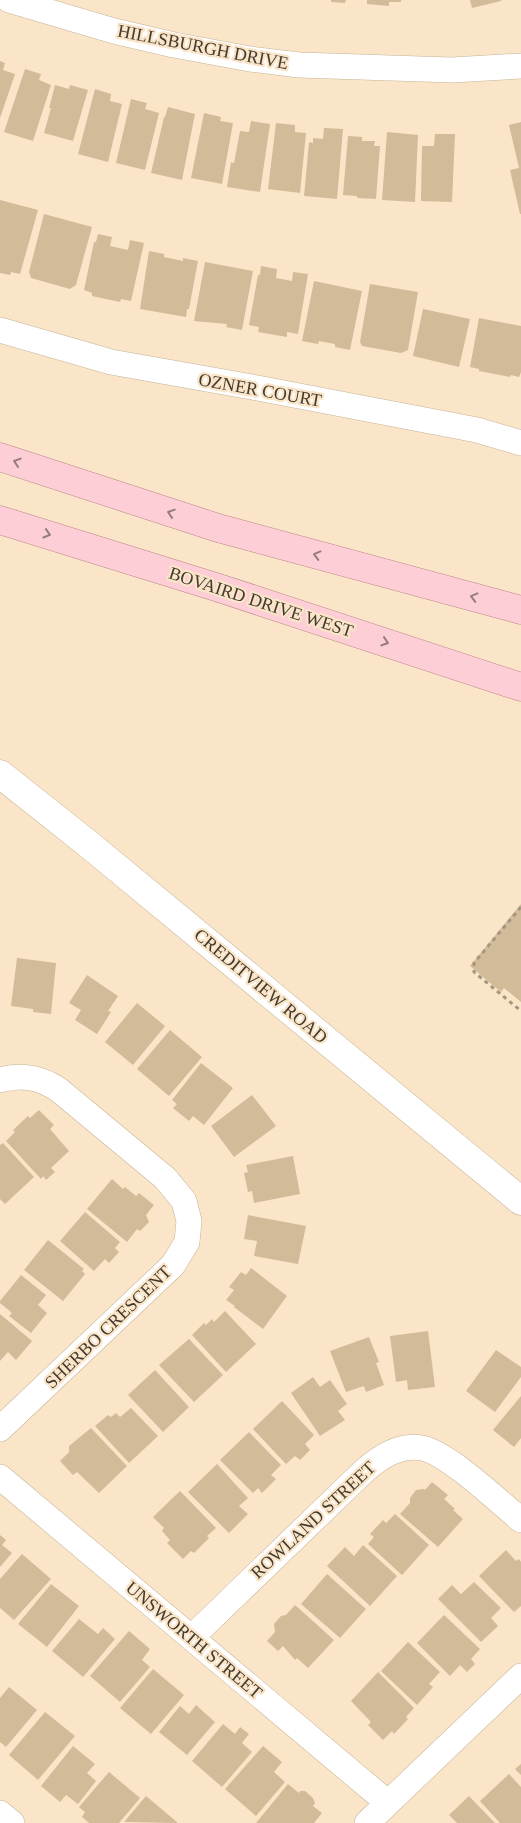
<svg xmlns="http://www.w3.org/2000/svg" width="521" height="1823" font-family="'Times New Roman',serif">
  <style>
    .building { fill: #d1bb99 }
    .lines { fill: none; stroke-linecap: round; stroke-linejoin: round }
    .street-casing { stroke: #c6b396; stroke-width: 26 }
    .secondary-casing { stroke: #c6b396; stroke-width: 29 }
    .primary-casing { stroke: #ba8589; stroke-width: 29 }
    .path { stroke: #a59681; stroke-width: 3; stroke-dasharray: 4 4; stroke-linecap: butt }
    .street { stroke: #fff; stroke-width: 25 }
    .secondary { stroke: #fff; stroke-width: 28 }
    .primary { stroke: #fdced5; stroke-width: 28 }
    .oneway { stroke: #967d7a }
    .labels { text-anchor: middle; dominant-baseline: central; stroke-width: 4.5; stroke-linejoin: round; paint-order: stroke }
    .street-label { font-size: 18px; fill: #423a2f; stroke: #fae5c8 }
  </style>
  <rect width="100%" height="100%" fill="#fae5c8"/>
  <path class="building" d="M331,0H346L345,3L331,2Z
    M367,0H401V2H389V6L367,4Z
    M470,0H501V1L472,8Z
    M0,61L5,63L3,70L15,74L0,118Z
    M25,69L41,74L39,80L51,85L33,141L4,132Z
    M55,85L69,89L70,85L88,90L73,141L44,133L51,108H49Z
    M95,89L111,94L110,101L122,104L108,162L78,154Z
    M131,99L147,103L145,109L159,113L145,170L116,163Z
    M168,107L195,114L182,180L151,173L164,117H165Z
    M204,113L221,117L220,121L233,123L222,184L191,178Z
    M251,121L270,124L260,192L227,187L231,162L234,163L240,131L249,132Z
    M521,122V214H520L510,170L519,168L509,125Z
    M276,123L295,125V132L306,133L300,193L268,189Z
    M324,128L343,129L337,199L304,196L309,142L313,143V138L323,139Z
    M387,132L418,135L415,202L382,200Z
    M435,134H455L452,202L421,201L422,146H434Z
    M348,136L362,137V141H375L374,146H380L376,199L357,198V196L343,195Z
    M0,200L38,210L20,274L11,272L10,275L0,273Z
    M44,214L92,227L76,285L70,289L31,278L29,272Z
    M98,234L112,237L110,246L128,250L130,240L144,243L131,301L121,299L120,302L92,296V293L84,290L94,242H96Z
    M149,251L164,254V257L183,261V258L198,261L189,309H187L186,317L140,309Z
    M205,262L253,271L242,330L226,327L227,324L194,321Z
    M261,266L277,269L276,278L292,281L293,272L308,274L298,334L287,332V337L258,332L259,327L249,325L258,275H260Z
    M314,281L362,291L350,350L335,347V344L319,341L318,344L302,341Z
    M370,284L418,292L408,350L401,353L362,346L360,342Z
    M423,309L470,319L459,367L413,356Z
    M479,318L521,326V372L519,377L511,375L510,377L479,371V369L470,367Z
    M521,904V1002L504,988L501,992L470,966Z
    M17,958L56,963L51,1014L33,1012V1009L11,1006Z
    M87,975L118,996L108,1011L111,1012L97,1034L75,1020L81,1010L69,1003Z
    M137,1003L165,1026L133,1065L105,1042Z
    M170,1030L202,1057L169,1096L137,1069Z
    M201,1063L233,1088L204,1125L193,1116L189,1121L173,1108L177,1104L172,1100Z
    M252,1095L276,1126L234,1157L211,1126Z
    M39,1110L54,1125L50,1129L69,1151L51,1168L55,1172L46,1180L43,1176L41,1179L6,1141L15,1132L13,1130L28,1116L30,1118Z
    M3,1143L34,1177L5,1204L0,1199V1145Z
    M293,1156L300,1194L254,1203L252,1191L248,1192L244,1173L248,1172L246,1165Z
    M112,1179L123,1189L125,1187L136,1196L139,1193L154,1205L146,1215L149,1222L140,1231L137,1229L127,1242L87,1209Z
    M85,1212L120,1242L115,1248L119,1252L109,1263L105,1259L94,1271L60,1241Z
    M248,1215L306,1226L298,1264L254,1256L257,1241L244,1239Z
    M48,1240L84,1269L82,1271L85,1274L63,1301L24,1270Z
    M251,1268L287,1296L263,1329L234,1307L235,1306L226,1300L234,1290L229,1287L241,1272L246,1275Z
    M21,1275L46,1295L38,1305L47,1313L31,1333L9,1316L12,1313L0,1303V1301Z
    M225,1311L256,1344L226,1372L192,1335L204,1323L206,1325L212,1319L214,1322Z
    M0,1314L32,1341L16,1360L8,1352L0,1361Z
    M428,1331L435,1387L408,1390L407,1380L396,1382L390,1336Z
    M369,1337L379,1362L376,1363L384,1385L366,1392L364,1386L346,1392L330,1351Z
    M189,1339L223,1375L194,1402L159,1365Z
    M496,1350L521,1367V1377L495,1412L466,1391Z
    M155,1370L189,1407L163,1432L128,1395Z
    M313,1377L320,1387L330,1380L347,1404L338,1411L345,1420L320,1436L291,1393Z
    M521,1396V1438L514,1447L493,1430Z
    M282,1401L314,1435L305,1444L310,1450L300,1460L295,1456L286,1464L253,1429Z
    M131,1408L158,1436L129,1463L95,1426L108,1415L111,1417L116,1413L120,1417Z
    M91,1428L127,1466L99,1493L77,1472L73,1475L60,1461L69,1452V1446Z
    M249,1432L281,1465L271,1475L276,1479L262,1493L258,1488L253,1493L220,1460Z
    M217,1464L248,1498L239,1506L248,1514L229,1533L188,1492Z
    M432,1482L448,1495L444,1499L455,1509L453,1510L463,1519L438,1547L400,1514L410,1503V1498L416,1490L424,1489L425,1490Z
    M180,1491L216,1528L207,1536L209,1538L194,1553L191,1551L183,1559L167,1543L170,1540L162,1531L164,1528L153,1517Z
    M395,1514L429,1545L402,1575L368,1544L374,1537L370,1534L383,1520L386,1523Z
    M0,1535L6,1540L2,1545L12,1553L0,1567Z
    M363,1545L397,1576L370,1606L327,1566L345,1547L354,1556Z
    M506,1550L516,1561L519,1559L521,1562V1606L514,1612L479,1576Z
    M22,1554L51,1579L14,1620L0,1608V1579Z
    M327,1574L366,1609L340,1638L301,1604Z
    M474,1582L501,1608L491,1618L498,1626L481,1642L438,1599L452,1585L461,1594Z
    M51,1584L79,1606L47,1647L18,1624Z
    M295,1605L334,1640L308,1668L297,1658L295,1660L283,1646L278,1651L267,1641L275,1632L274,1624L281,1616L286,1615Z
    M444,1615L480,1649L471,1659L475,1664L467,1672L460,1665L450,1676L417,1643Z
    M79,1619L98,1634L103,1628L115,1639L83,1677L52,1651Z
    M129,1631L150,1649L142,1660L150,1667L120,1702L90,1676Z
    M408,1642L440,1672L429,1684L433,1687L417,1705L381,1671Z
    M153,1669L184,1695L151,1734L120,1708Z
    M378,1672L414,1708L406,1717L408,1719L394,1734L392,1731L383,1740L368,1725L371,1722L351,1701Z
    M9,1687L37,1710L6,1747L0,1742V1698Z
    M196,1705L215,1722L187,1755L159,1732L180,1706L189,1714Z
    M45,1712L75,1736L38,1780L9,1755Z
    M223,1724L235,1734L240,1727L249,1734L242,1743L252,1752L222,1787L192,1761Z
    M73,1746L95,1764L87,1773L96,1781L78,1804L66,1795L60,1802L41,1786Z
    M263,1746L282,1762L274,1772L285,1782L256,1816L225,1789Z
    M521,1764V1775L515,1769Z
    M109,1772L140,1798L119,1823H89L82,1817L85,1812L79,1807Z
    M509,1774L521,1787V1823H500L480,1801Z
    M288,1784L299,1793L300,1791H305L313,1798L315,1803L313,1806L322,1813L314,1823H256Z
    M146,1796L178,1823L124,1822Z
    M469,1796L495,1823H457L449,1815Z"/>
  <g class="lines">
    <defs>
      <path id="street" d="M9,0L114,31L174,45L250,59L299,65L452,70L521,66
        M0,330L111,362L252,387L477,430L521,443
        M0,1080C22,1074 40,1077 59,1090L165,1178L184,1201L189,1221L187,1242L173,1265L0,1429
        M0,1477L388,1803
        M192,1637L364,1471C380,1457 399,1444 422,1448C448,1453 499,1502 521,1520
        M0,1813L12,1823
        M367,1823L521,1676"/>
      <path id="secondary" d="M0,774L87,843L521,1201"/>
      <path id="primary" d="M0,457L218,528L521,610
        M0,520L219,588L521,687"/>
    </defs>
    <use href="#street" class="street-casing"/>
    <use href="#secondary" class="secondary-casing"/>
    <use href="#primary" class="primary-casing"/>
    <path class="path" d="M521,907L474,963V972L521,1011"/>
    <use href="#street" class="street"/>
    <use href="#secondary" class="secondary"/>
    <use href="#primary" class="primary"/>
  </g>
  <defs><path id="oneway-chevron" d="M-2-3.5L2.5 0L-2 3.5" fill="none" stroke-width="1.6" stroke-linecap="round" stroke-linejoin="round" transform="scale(1.25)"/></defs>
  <g class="oneway">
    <use href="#oneway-chevron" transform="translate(17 462) rotate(-162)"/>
    <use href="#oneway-chevron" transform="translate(171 513) rotate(-162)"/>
    <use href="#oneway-chevron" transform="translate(47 534) rotate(17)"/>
    <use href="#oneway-chevron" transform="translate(317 555) rotate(-165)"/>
    <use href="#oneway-chevron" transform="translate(474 597) rotate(-165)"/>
    <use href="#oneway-chevron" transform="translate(385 642) rotate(18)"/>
  </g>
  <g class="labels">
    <g class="street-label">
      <text transform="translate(203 47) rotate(11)">HILLSBURGH DRIVE</text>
      <text transform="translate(260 390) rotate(10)">OZNER COURT</text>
      <text transform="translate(261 602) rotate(18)">BOVAIRD DRIVE WEST</text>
      <text transform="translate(261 986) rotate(40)">CREDITVIEW ROAD</text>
      <text transform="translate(108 1327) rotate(-44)">SHERBO CRESCENT</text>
      <text transform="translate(313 1520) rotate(-43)">ROWLAND STREET</text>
      <text transform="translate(194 1640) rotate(40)">UNSWORTH STREET</text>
    </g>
  </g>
</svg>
